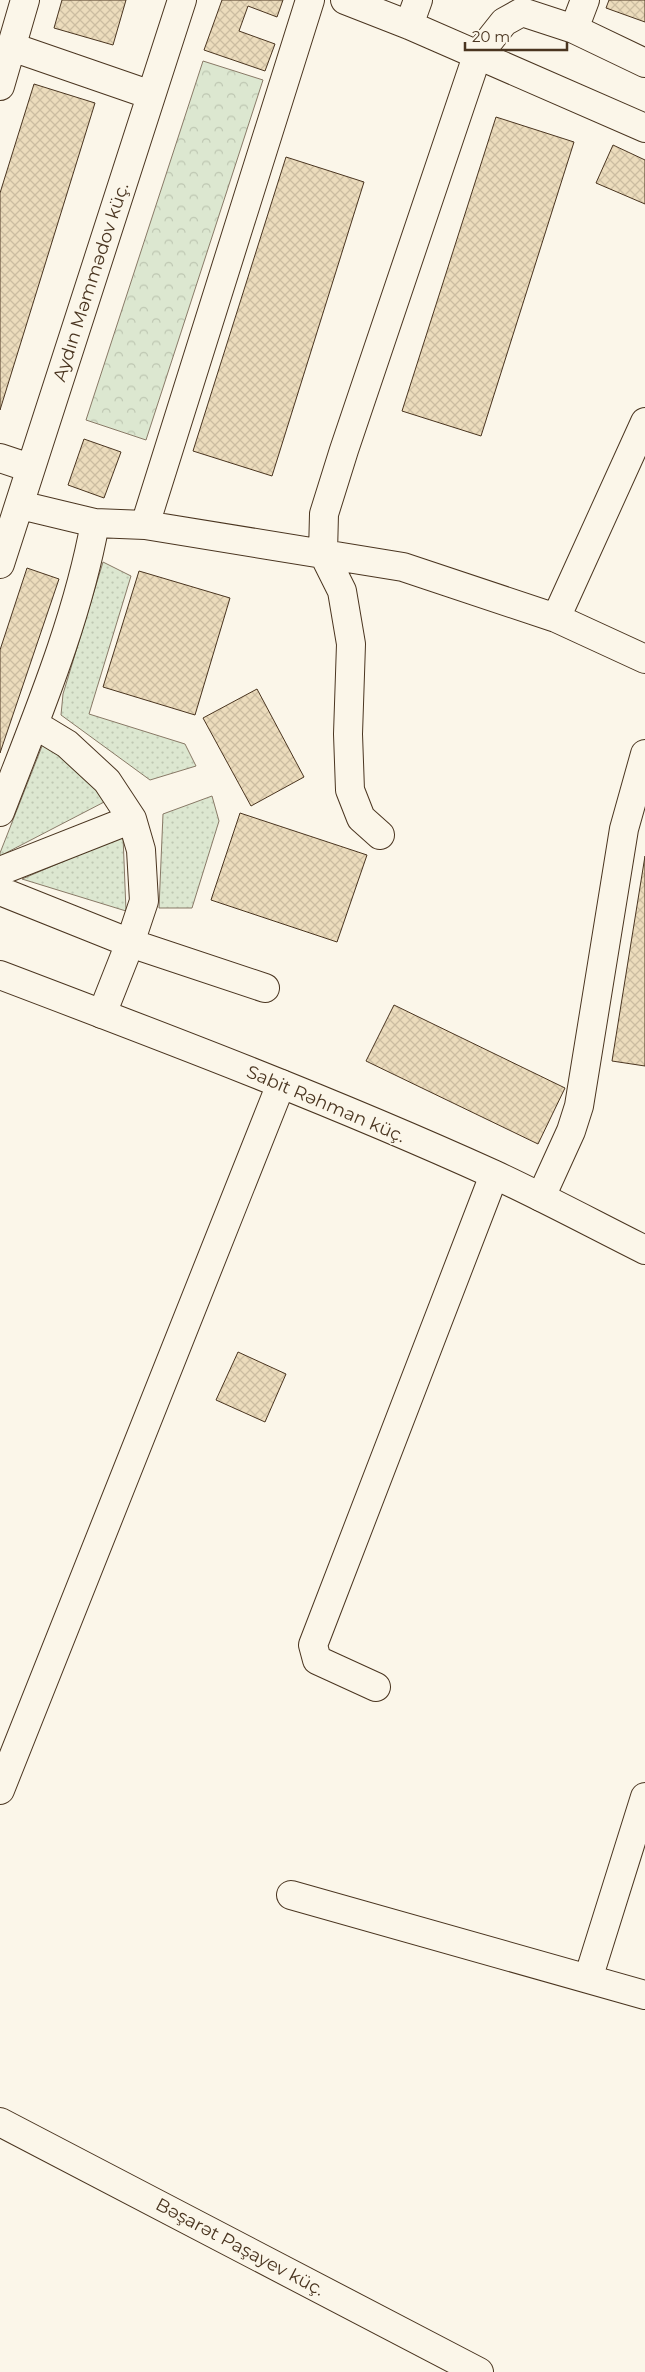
<svg xmlns="http://www.w3.org/2000/svg" width="645" height="2372" font-family="Montserrat,sans-serif">
  <style>
    .grass { fill: url(#grass-dots); stroke: #887966 }
    .forest { fill: url(#forest-crowns); stroke: #887966 }
    .building { fill: url(#building-cross-hatch); stroke: #4a3520 }
    .lines { fill: none; stroke-linecap: round; stroke-linejoin: round }
    .minor-casing { stroke: #4a3520; stroke-width: 30 }
    .major-casing { stroke: #4a3520; stroke-width: 30 }
    .minor { stroke: #fbf6e9; stroke-width: 28 }
    .major { stroke: #fbf6e9; stroke-width: 28 }
    .labels { text-anchor: middle; dominant-baseline: central; stroke-width: 4; stroke-linejoin: round; paint-order: stroke }
    .street-label { font-size: 18px; fill: #4a3520; stroke: #fbf6e9 }
  </style>
  <defs>
    <pattern id="grass-dots" width="8" height="8" patternUnits="userSpaceOnUse" patternTransform="scale(1.25)"><rect width="8" height="8" fill="#dce7d0"/><path d="M2 2h.1M6 6h.1" fill="none" stroke="#bec7b2" stroke-width="1.8" stroke-linecap="round"/></pattern>
    <pattern id="forest-crowns" width="20" height="18" patternUnits="userSpaceOnUse" patternTransform="scale(1.25)"><rect width="20" height="18" fill="#dce7d0"/><path d="M2 6a3 3 0 1 1 6 0M12 15a3 3 0 1 1 6 0" fill="none" stroke="#bec7b2"/></pattern>
    <pattern id="building-cross-hatch" width="8" height="8" patternUnits="userSpaceOnUse" patternTransform="scale(1.25)"><rect width="8" height="8" fill="#ecdcbc"/><path d="M0 0l8 8M0 8l8-8" fill="none" stroke="#ccbda1"/></pattern>
  </defs>
  <rect width="100%" height="100%" fill="#fbf6e9"/>
  <path class="grass" d="M103,562L131,576L89,714L185,744L196,766L150,780L61,715L63,694Z
    M44,741L108,800L0,856V853Z
    M212,796L219,821L192,908H159L163,814Z
    M123,836L126,911L22,879Z"/>
  <path class="forest" d="M203,61L263,80L146,440L86,420Z"/>
  <path class="building" d="M62,0H126L113,45L54,28Z
    M222,0H283L277,17L248,6L239,31L275,44L265,71L204,50Z
    M609,0H645V22L606,8Z
    M34,84L95,103L0,410V193Z
    M496,117L574,142L481,436L402,411Z
    M613,145L645,160V204L596,183Z
    M286,157L364,182L272,476L193,451Z
    M84,439L121,452L104,498L68,485Z
    M27,568L59,579L0,753V650Z
    M139,571L230,598L195,715L103,687Z
    M257,689L304,777L251,806L203,718Z
    M240,813L367,855L337,942L211,900Z
    M645,856V1066L612,1061Z
    M394,1005L565,1088L538,1144L366,1061Z
    M238,1352L286,1374L265,1422L216,1400Z"/>
  <g class="lines">
    <defs>
      <path id="minor" d="M345,0L409,25L645,128
        M409,25L418,0
        M574,29L585,0
        M12,47L151,95
        M0,86L25,0
        M0,458L30,468
        M20,505L95,523L145,525L403,567L556,618L645,659
        M145,525L310,0
        M0,564L182,0
        M556,618L645,422
        M34,724L67,744L107,781L132,819L141,850L144,901L130,943L102,1014
        M0,812C36,718 77,622 95,523
        M380,835L361,818L350,790L348,734L351,644L342,591L323,553L324,514L344,450L477,56L504,22L522,12L574,29L645,63
        M0,871L132,819
        M0,891L130,943L265,988
        M541,1197L571,1131L579,1106L624,829L645,754
        M376,1687L317,1660L313,1645L494,1175
        M0,1790L281,1084
        M291,1895L645,1995
        M588,1979L645,1797
        M0,2122L479,2372"/>
      <path id="major" d="M0,975C166,1038 332,1101 493,1174C545,1198 595,1225 645,1250"/>
    </defs>
    <use href="#minor" class="minor-casing"/>
    <use href="#major" class="major-casing"/>
    <use href="#minor" class="minor"/>
    <use href="#major" class="major"/>
  </g>
  <g class="labels">
    <g class="street-label">
      <text transform="translate(91 282) rotate(-72)">Aydın Məmmədov küç.</text>
      <text transform="translate(326 1104) rotate(23)">Sabit Rəhman küç.</text>
      <text transform="translate(240 2247) rotate(28)">Bəşarət Paşayev küç.</text>
    </g>
  </g>
  <path d="M465 42v8h102v-8" fill="none" stroke="#4a3520" stroke-width="2.5"/>
  <text x="472" y="42" font-size="15" fill="#4a3520" stroke="#fbf6e9" stroke-width="4" paint-order="stroke">20 m</text>
</svg>
